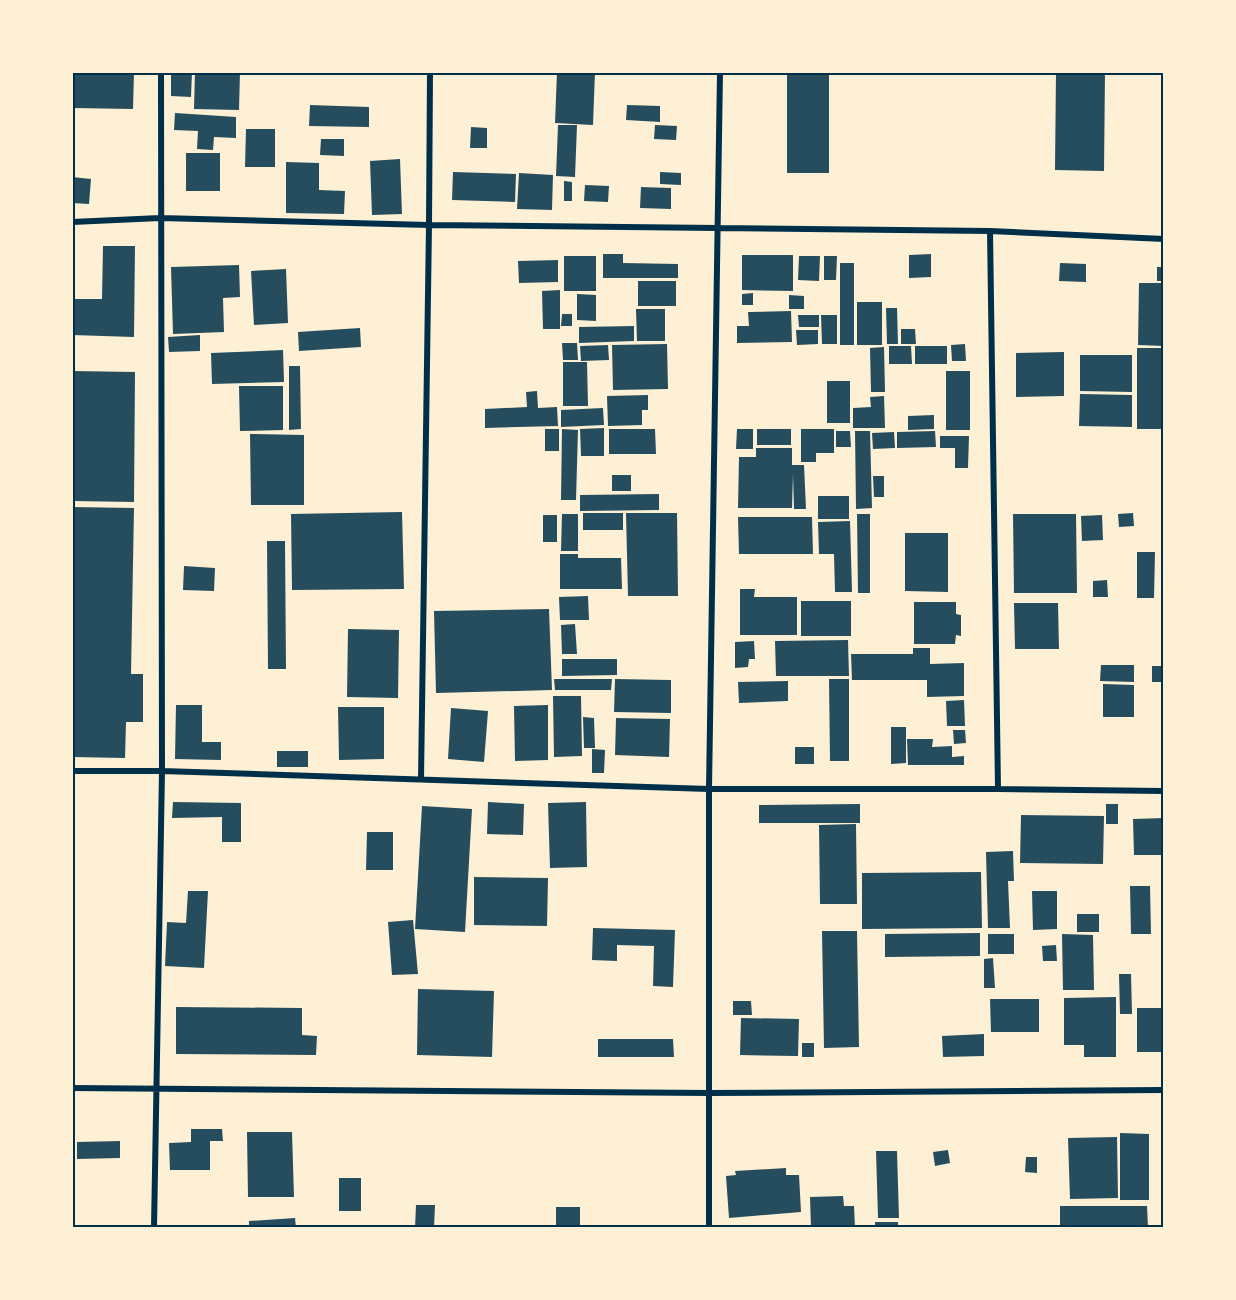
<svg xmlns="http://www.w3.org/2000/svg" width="1236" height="1300" font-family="Signika,sans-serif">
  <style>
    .building { fill: #264d5e }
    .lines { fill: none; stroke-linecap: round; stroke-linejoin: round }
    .minor { stroke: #003049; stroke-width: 6 }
    .neatline { fill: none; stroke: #003049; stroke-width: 2 }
  </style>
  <rect width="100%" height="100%" fill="#fdf0d5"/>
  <path class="building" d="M72,72H134L133,109L72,108Z
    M171,72H192L191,97L171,96Z
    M195,72H240L239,110L194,109Z
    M557,72H595L593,125L555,123Z
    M787,72H829V173H787Z
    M1056,72H1105L1104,171L1055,170Z
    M310,105L369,107V127L309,126Z
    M627,105L660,106V122L626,120Z
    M175,113L236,117V138L214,137L213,150L197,149L198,131L174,130Z
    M558,125H577L575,177L556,176Z
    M655,125L677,126L676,140L654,139Z
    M471,127L487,128V148H470Z
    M246,129H275V167H245Z
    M321,139H344V156L320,155Z
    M186,153H220V191H186Z
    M400,159L402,214L372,215L370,161Z
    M286,162L319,163V190L345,191L344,214L286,213Z
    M453,172L516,174L515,202L452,200Z
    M660,172L681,173V185L660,184Z
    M519,173L553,175L552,210L517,209Z
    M72,177L91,179L89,204L72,203Z
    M564,181L572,182V201H564Z
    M585,185L609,186L608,202L584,201Z
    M641,187L671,188V209L640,208Z
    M103,246H135L134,337L72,335V299H102Z
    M603,254H623V263L678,264V278H603Z
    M931,254V277L909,278V255Z
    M742,255H793V291L742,290Z
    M564,256H596V291H564Z
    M799,256H820L819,281L798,280Z
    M824,256H837L836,280H824Z
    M558,260V282L519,283L518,261Z
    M840,263H854V345H840Z
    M1060,263L1086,264V282L1059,281Z
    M239,265L240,297L223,298L224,332L173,334L171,267Z
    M1157,267H1164V281H1157Z
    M286,269L288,323L254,325L251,271Z
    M638,281H676V306H638Z
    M1139,283H1164V346L1138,345Z
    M560,290V329H543L542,291Z
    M753,293V305H742V294Z
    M577,294L596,295V321L577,320Z
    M789,295L804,296V309H789Z
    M857,302H882V345H857Z
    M886,308H897L898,344H887Z
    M636,309H665V341H637Z
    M791,311L792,342L737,343V326H749L748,312Z
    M562,314H572V326H561Z
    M798,315H819V327H799Z
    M821,315H837V344H822Z
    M634,326V341L579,343V327Z
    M360,328L361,347L299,351L298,332Z
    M901,329H915L916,344H901Z
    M796,330H818V344L797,345Z
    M200,335V351L169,352L168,337Z
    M562,343H577L578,360H563Z
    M667,344L668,389L613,390L612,345Z
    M965,344L966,361H952L951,345Z
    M608,345L609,360L581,361L580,346Z
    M889,346H911L912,364H889Z
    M915,346H947V364H915Z
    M884,347L885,392H871L870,348Z
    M1137,348H1164V429H1137Z
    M283,350L284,382L212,384L211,353Z
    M1064,352V396L1016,397V353Z
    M1080,355H1132V392L1080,391Z
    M563,362H587L588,406H563Z
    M289,366H300L301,429L289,430Z
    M72,371L135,372L134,502L72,501Z
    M946,371H970V430H946Z
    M827,381H850V423H827Z
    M239,386H283V430L240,431Z
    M537,391L538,408L557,407L558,426L485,428V409L527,407L526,392Z
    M1080,394L1132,395V427L1079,426Z
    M648,395V410H642V425L608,426L607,396Z
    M884,396L885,428H853V408L871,407L870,397Z
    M603,408L604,425L561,427V410Z
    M934,415V429L908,430V416Z
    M604,428V456H581L580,429Z
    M545,429H559V451H545Z
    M562,429L578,430L576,500H561Z
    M609,429H655L656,454H609Z
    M737,429H753V449H736Z
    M757,429H791V445H757Z
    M801,429H834V453H816V462H801Z
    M836,431H850L851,447H836Z
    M855,431H870L872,508L856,509Z
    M935,431L936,447L897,448V432Z
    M894,432L895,448L873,449L872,433Z
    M250,434L304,435V505H251Z
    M940,436H969L968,468H955V448H940Z
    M756,448H792V465H804L806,509H794L793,474L792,508H738L739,457H756Z
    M612,475H631V491H612Z
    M873,476H884V497H874Z
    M659,494V510L580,511V495Z
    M818,496H849V519H818Z
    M72,507L134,508L131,674H143V722H126L125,758L72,757Z
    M402,512L404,589L292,590L291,514Z
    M583,513H623V530H583Z
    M626,513H677L678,596H628Z
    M1133,513L1134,526L1119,527L1118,514Z
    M562,514H578V551H561Z
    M857,514H870V593H858Z
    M1013,514H1076L1077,593H1014Z
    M543,515H557V542H543Z
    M1102,515L1103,540L1082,541L1081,516Z
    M738,517H812L813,554H739Z
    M850,521L852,592H835L834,554H819L818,522Z
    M905,533H948V592L905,591Z
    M267,541H285L286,669H268Z
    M1137,552H1155L1154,598H1137Z
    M560,554H578V558H621L622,589H560Z
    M184,566L215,568L214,591L183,590Z
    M1107,580L1108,597H1093V581Z
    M740,589H755L754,597H797V635H740Z
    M588,596L589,620H560L559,597Z
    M801,601H851V636H801Z
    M914,602H956V614L961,615V636L956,635L955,644H914Z
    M1014,603H1058L1059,649H1015Z
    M549,609L552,690L436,693L434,611Z
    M575,624L577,654H562L561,625Z
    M348,629L399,630L398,698L347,697Z
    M848,640L849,676H776L775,641Z
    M754,641L755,659H749L748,667L735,668V642Z
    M913,648H930V664L964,663V696L927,697V680H852L851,654H913Z
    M562,659H617V675L562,676Z
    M1101,665H1134V682L1100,681Z
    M1152,666H1164V682H1152Z
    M554,679H612L611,690H555Z
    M615,679L671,680V713L614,712Z
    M829,679H849V761H830Z
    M788,681V701L739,703L738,682Z
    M1103,684L1134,685V717H1103Z
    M553,696H581L582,756L554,757Z
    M964,700L965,726H947L946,701Z
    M176,705H202V742H221V760L175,759Z
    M548,705V760L515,761L514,706Z
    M338,707H384V759L339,760Z
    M451,708L488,711L484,762L448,759Z
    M583,717L594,718L595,748H584Z
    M616,718L670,719L669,757L615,755Z
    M891,727H906V763L891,764Z
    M953,730H965L966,743L954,744Z
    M907,739H933L932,747L952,746V757L964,756V765H908Z
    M795,747H814V764H795Z
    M592,749L605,750L604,773H592Z
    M277,751H308V767H277Z
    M173,802L241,803V842H222V817L172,818Z
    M488,802L524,804L523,835L487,834Z
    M586,802L587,867L550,868L548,803Z
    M860,804V823H759V805Z
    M1106,804H1118V824H1106Z
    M422,806L472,809L465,932L415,929Z
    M1021,815L1104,816L1103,864L1020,863Z
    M1164,818V855H1134L1133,819Z
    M856,824L857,904H820L819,825Z
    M367,832H393V870H366Z
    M1013,851L1014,881H1008L1010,928H988L986,852Z
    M981,872L982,928L862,929V873Z
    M474,877L548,878L547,926L474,925Z
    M1130,886H1150L1151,934H1131Z
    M188,891H208L204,968L165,966L167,922L186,923Z
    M1032,891H1057V929L1033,930Z
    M1077,914H1099V932H1077Z
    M413,920L418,974L392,975L388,922Z
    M593,928L675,930L673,987L653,986L654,946L617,945V961L592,960Z
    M822,931H857L859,1047L824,1048Z
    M980,933V956L885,957V934Z
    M988,934H1014V954H988Z
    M1062,934L1093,935L1094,990H1063Z
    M1056,945L1057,961H1043L1042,946Z
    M993,958L995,988H984V959Z
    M1119,974H1131L1132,1014H1120Z
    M418,989L494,991L492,1057L417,1055Z
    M1116,997V1057H1084V1045H1064V998Z
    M990,999H1039V1032H991Z
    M733,1001H751L752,1015H733Z
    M176,1007L302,1008V1035L317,1036L316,1055L176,1054Z
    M1137,1008H1164V1052H1137Z
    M741,1018L799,1019L798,1056L740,1055Z
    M984,1034V1056L943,1057L942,1036Z
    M598,1039H673L674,1057H598Z
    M802,1043H814V1057H802Z
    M191,1129H222L223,1141H210V1170H170L169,1143L191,1142Z
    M247,1132H292L294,1197H248Z
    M1120,1133L1149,1134V1200H1120Z
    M1117,1137L1118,1198L1070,1199L1068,1138Z
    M120,1141V1158L77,1159V1142Z
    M948,1150L950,1163L935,1166L933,1152Z
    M876,1151H897L899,1218H878Z
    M1026,1157H1037V1173L1025,1172Z
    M786,1168V1175H799L801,1212L729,1218L726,1176L736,1175L735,1171Z
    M339,1178H361V1211H339Z
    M843,1196L844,1206H854L855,1228H811L810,1197Z
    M416,1205H435L434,1228H415Z
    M1060,1206H1147L1148,1228H1060Z
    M556,1207H580V1228H556Z
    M295,1218L296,1228H249V1221Z
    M875,1222H898V1228H875Z"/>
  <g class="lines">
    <path class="minor" d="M72,222L160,218L429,225L990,231L1164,239
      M990,231L998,789
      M72,771H162L709,789H998L1164,791
      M421,779L429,225L430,72
      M72,1088L709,1093L1164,1090
      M154,1228L162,771L161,72
      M709,1228V789L720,72"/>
  </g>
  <rect width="1236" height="1300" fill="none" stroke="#fdf0d5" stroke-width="147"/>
  <rect x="74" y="74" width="1088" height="1152" class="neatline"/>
</svg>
